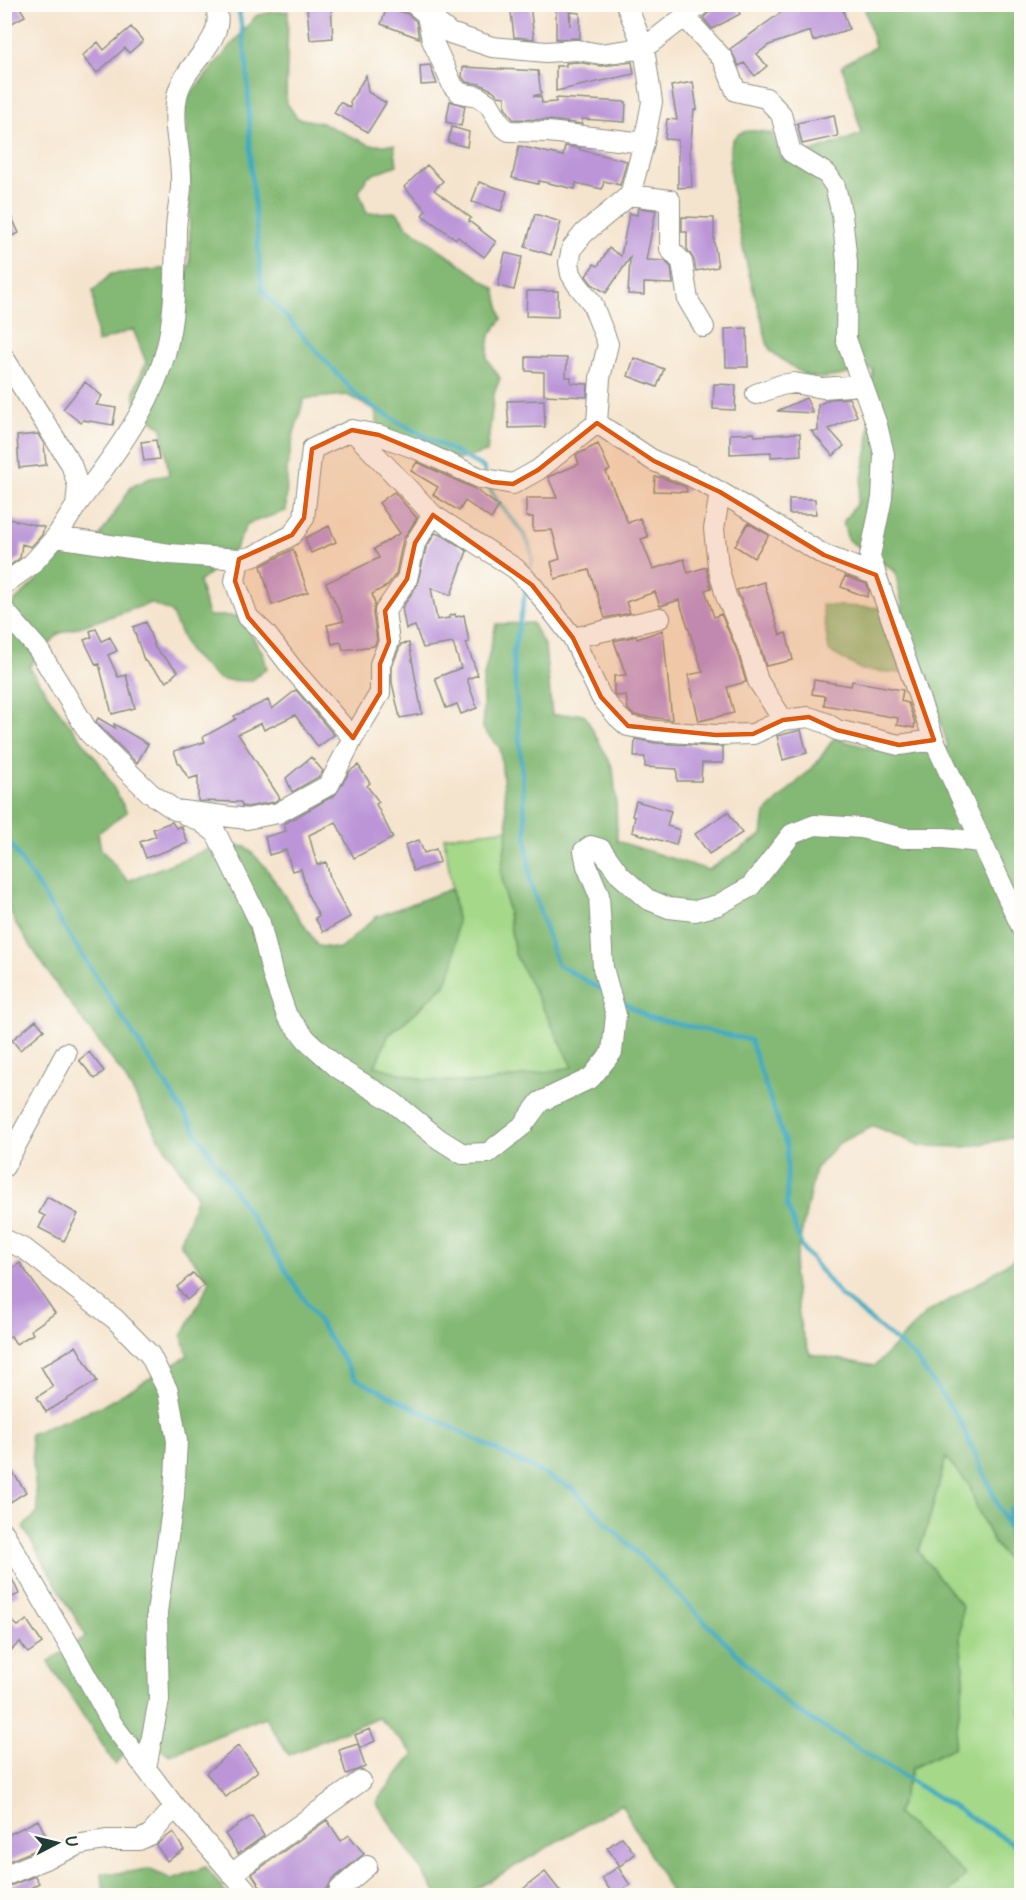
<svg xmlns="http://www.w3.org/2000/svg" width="1026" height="1900" font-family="Pangolin,sans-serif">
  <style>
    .green { fill: #a5d989; stroke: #628b5e; stroke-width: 1.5 }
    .forest { fill: #84b975; stroke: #527b54; stroke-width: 1.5 }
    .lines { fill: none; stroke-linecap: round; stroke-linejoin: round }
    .stream { stroke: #42abc2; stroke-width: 4.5 }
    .building { fill: #bb95d8 }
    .minor-casing { stroke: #8a9080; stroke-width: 22 }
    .minor { stroke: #fff; stroke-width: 20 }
    .marked { fill: #de580e; fill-opacity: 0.2; stroke: #de580e; stroke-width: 4.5; stroke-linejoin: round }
  </style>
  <rect width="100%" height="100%" fill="#fdfcf7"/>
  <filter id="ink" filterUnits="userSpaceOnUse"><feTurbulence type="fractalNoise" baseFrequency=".0167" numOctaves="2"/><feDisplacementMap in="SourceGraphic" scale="12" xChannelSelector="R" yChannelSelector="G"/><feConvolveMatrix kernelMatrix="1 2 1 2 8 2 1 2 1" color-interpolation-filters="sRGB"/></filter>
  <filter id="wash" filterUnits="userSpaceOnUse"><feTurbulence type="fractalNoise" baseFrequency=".008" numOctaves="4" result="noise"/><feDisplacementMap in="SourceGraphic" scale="24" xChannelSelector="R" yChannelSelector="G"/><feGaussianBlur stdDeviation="1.35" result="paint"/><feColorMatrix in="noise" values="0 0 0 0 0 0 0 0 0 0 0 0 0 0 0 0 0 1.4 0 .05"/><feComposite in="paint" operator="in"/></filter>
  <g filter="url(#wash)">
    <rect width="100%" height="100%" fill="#f5e4cd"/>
    <path class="green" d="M508,829L501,872L515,954L574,1067L482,1083L424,1080L375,1066L388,1036L425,1004L457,919L444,837Z
      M946,1457L970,1486L976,1506L994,1543L1021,1578V1895H946L965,1875L897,1814L912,1768L954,1747L964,1678L960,1638L962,1606L918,1552L926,1531Z"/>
    <path class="forest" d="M864,5H1021V1136L966,1147L921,1146L874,1126L839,1143L815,1169L793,1274L801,1329L810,1354L875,1366L926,1313L986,1278L1021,1254V1578L994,1543L976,1506L970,1486L946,1458L926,1531L918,1551L962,1606L960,1638L964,1678L954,1747L912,1768L897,1814L966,1875L946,1895H667L671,1892L621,1804L466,1895H438L376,1802L414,1754L378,1717L289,1755L265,1717L170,1755L139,1737L115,1764L48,1662L86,1636L23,1527L38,1512L30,1434L104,1405L188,1356L182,1336L210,1281L180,1244L197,1196L161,1141L122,1073L60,990L16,924L5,900V611L62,555L91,550L131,487L150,478L169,475L162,428L136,406L134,391L146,362L133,329L97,343L93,291L111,274L190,266L189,150L183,103L256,16L271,12L288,11L286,102L297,118L322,123L370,145H394L397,165L368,176L359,192L367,213L397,212L407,226L495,289L502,319L490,335L487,359L500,378L494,394L487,452L458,460L378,427L375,410L347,395L304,399L294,433L287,469L286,511L247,524L232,555L199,582L208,616H239L263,653L267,668L251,681L223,680L216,677L189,652L171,612L151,603L58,634L29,667L54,704L100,764L127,812L98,833L101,849L128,881L221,844L246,847L264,865L318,946L340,949L376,917L451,889L457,919L454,962L445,985L388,1036L375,1066L424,1080L482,1083L573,1067L515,954L501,872L508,829L500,748L483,729V680L496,624L532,623L545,647L552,715L584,714L613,768L616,800L617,841L708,870L762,835L765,813L816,764L834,738L870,748L911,752L948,747L927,675L862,670L829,651L822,605L903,609L895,571L848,540L843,522L857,503L868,448L873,369C855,371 822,383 805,375C799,372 772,353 769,348C765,339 764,326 761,317C752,287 718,161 734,138C741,128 761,130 772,134L781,155L785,161L862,134L842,65L875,47Z
      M206,1867L227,1895H104L102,1873H122L148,1869L172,1879Z"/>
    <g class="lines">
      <path class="stream" d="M238,4L247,64L251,167L262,290L358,397L398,422L483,467L485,472
        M1006,4L1022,13
        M489,486C498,511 528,527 532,556C533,562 530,570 529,575
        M527,586L513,654L530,881L557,964L602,990
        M4,834L355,1378L573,1489L789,1706L1022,1849
        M619,1000L648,1017L750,1040L787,1148V1205L802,1247L839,1294L915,1357L960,1421L1008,1527L1010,1508V1543L1022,1554"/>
    </g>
    <g id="blocks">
      <path class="building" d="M4,4H18L25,16L12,23L4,9Z
        M510,4H530L534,39L514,37Z
        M556,4H569L570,26L571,12L580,13V38L556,39Z
        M718,4H735L740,14L712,29L703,18Z
        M793,4H841L849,29L813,41L810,31L769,45L757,54L767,66L755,76L744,63L739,66L730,49Z
        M331,6L333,38L310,40L307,8Z
        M387,7L408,14L416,21L419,38L381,24Z
        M131,27L143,41L129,53L125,48L97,73L82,56L98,42L104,50Z
        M576,62L602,66L632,62L634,74L556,91V66H566V63Z
        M430,65L437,84L421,85L420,66Z
        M463,67L538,71L541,94L533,96L541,97L542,103L556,102V98L626,102L625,122L582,119V124L548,120L513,119L505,107V97L498,96L494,91L480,84L466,82L462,77Z
        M366,75L368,92L386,103L368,132L334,113L340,102L351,108L350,102Z
        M693,82L697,109L694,110L690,150L692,187L678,188V140L665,139L667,119L677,120L671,86Z
        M450,101L465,106L461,126L446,122Z
        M834,115L838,136L802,144L797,123Z
        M452,127L469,132L467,147L448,142Z
        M519,146L563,156L565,146L580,148V150L627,161L620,185L604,181L602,189L576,183L575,189L539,181L538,184L512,178Z
        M427,165L443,181L434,190L471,218L469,221L496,242L484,257L458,237L456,239L422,215L426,210L404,187Z
        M479,182L507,191L501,211L472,202Z
        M4,201L19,233L4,240Z
        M638,208L656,210L646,260L665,261L671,267L673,284L644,283V295L628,294L630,258L606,293L592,284L586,276L594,264L598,266L609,248L621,256L629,213L637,215Z
        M535,214L561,222L551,255L525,247Z
        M682,217L714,218V242L718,267L696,271L694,260L687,249V232H682Z
        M505,253L522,257L514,290L498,286Z
        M527,291H558V317L526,316Z
        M747,328L748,367H726L725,329Z
        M526,357L567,358L566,377H571V383L588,384L587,397L544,395V372L526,371Z
        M634,358L664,369L657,387L628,376Z
        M85,382L102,396L96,405L116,408L113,425L83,420L81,423L63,409Z
        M714,384L736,385L735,410L713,409Z
        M806,398L813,413L777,411Z
        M849,398L857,416L829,429L844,446L833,456L811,431H818V405L830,399Z
        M544,400L545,427L509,428L507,401Z
        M754,433L755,436L800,433L801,455L771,457V452L730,454V434Z
        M38,434L44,444L46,465L19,468L17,436Z
        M156,440L159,459L144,461L141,442Z
        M598,444L610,470L606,472L628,523L640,518L648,537L641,539L653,569L684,559L688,573L706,567L711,588L705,590L714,617L721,614L737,651L746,682L727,687L734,713L699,721L688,675L703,672L679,600L660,606L655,592L626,602L630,613L605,618L589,570L555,579L551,562L560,559L552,530L533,531V517H526V498H557L548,477L579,464L576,455Z
        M417,462L473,488L499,506L491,519L465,501L459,511L433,495L438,487L411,471Z
        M655,477H661L686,487L687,492L654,491Z
        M394,492L417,518L403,540L396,574L387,586L372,594L375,604L373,613L377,640L374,646L343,650L341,642L332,644L327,625L344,621L326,583L379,558L374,549L400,533L379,503Z
        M789,499H815L816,514H789Z
        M4,518L44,527L42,535L31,547L22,544L20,558L5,569Z
        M748,523L769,535L754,558L735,546Z
        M329,526L336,542L311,553L305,538Z
        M435,533L444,536L467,551L451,595L431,588L437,620L449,618V616L455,614L456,617L464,615L469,642L466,643L478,675L467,679L477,708L461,714L457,704L446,708L435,678L461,668L453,643L423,648L415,626L406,629L402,608L417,585L426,548Z
        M293,549L308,592L272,605L261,566Z
        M845,576L867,584L869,592L867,597L841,587Z
        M764,582L780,635L786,633L793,660L766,666L759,642L737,590Z
        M146,622L155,648L178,671L167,682L144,660L133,627Z
        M96,629L102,641L110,637L117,651L108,655L118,677L126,675L135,708L112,714L99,664L96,665L84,640L92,637L90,631Z
        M663,630L672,720L634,715L628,710L626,695L616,696L614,694V676L626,675L614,641L636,636L637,639Z
        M409,643L422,714L400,718L392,683V666L401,644Z
        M814,680L851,686L852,681L903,690L901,701L908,703L915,723L914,728L897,725L898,718L824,705L825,696L812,694Z
        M296,690L334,735L318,747L295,715L264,730L261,723L238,734L280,798L274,802L247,807L242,806L241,802L198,801V776L189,779L178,762L174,751L205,742L203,737L236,719L234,716L268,700L272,709Z
        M98,718L115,728L114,724L148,744L137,763L98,725L96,722Z
        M801,730L807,753L783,760L777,736Z
        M635,739L655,743L723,747V763H702L701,781H677V769L645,767V757H634Z
        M311,757L323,771L320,776L292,792L286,778Z
        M358,765L370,783L367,786L379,802L376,804L393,838L354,858L336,822L309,835L317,865L326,862L331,881L350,917L323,932L315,918L319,916L308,895L301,869L292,871L286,850L269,855L265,837L286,831L284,824L335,795L350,771Z
        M636,801L671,811L667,826L680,830L676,845L632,832L635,817L632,816Z
        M728,812L742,833L709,854L695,834Z
        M172,822L176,828L181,826L188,843L146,858L140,842L156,836L153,829Z
        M419,840L424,853L436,849L440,862L413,871L405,845Z
        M36,1020L44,1030L20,1050L12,1040Z
        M89,1052L104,1071L95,1079L79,1060Z
        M47,1197L78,1214L64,1241L39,1228L45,1216L39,1213Z
        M20,1263L55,1313L31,1330L33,1334L16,1344L11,1336L4,1339V1274Z
        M193,1273L204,1285L187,1300L177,1287Z
        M76,1346L97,1381L46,1412L37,1397L53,1387L41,1367Z
        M4,1459L26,1492L9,1503L4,1496Z
        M4,1561L19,1594L4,1601Z
        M4,1614L18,1626L27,1620L42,1643L28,1653L20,1642L4,1657Z
        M370,1729L375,1741L360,1748L355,1735Z
        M358,1744L365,1767L346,1774L339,1750Z
        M238,1746L258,1771L226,1797L206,1773Z
        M252,1816L264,1836L238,1854L225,1834Z
        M38,1820L50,1844L4,1863V1837Z
        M327,1820L341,1841L349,1835L364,1854L332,1880L327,1889L318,1896H273L268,1888L263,1891L252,1874Z
        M173,1832L184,1850L167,1861L156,1845Z
        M622,1837L635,1854L620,1866L607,1848Z
        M618,1867L630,1885L614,1896L602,1878Z
        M545,1872L564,1896H515L529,1884Z
        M35,1876L39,1883L17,1896H4V1888Z"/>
    </g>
  </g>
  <g filter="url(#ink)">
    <use href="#blocks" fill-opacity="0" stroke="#8a9080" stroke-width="1.5"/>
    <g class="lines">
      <defs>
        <path id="minor" d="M414,4L450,33L492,47L546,52L577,50L601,54L644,48L701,4
          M427,16L432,40L453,86L460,93L477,96L489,104L502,126L509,131L548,132L644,143
          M684,16L723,59L736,91L766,98L781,114L791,152L827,174L835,186L842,215L847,262L846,339L877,425L884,454L882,498L870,556L876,575
          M630,195L670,200V249L682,262L688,300L704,327
          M4,358L71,464L78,486L76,506L56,537L32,564L4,584
          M756,394L781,385L794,383L823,388L861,385
          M597,423L654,461L691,476L720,492L824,555L876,575L934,740L1022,928
          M352,430L433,515L516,569L532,585L573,638L601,697L617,716L628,726L656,731L716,735L753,734L783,720L809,717L826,723L837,730L899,745L934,740
          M720,492L714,529L718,566L726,596L748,647L758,681L783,720
          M76,506C111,459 149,411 165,354C176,314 175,273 176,232C176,217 180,202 181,187C183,156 171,127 177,96C185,60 229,42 215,4
          M56,537L170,554L239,559
          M4,610L38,649L89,733L150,793L175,810L247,819L278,813L329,785L353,738L292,668L266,634L248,617L235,581L239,559L252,557L292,535L304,518L312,449L352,430L379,435L417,449L480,478L513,484L538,470L597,423L600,378L608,344L592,303L577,284L571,274L569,263L572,248L584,233L630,195L644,143L652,102L644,48L626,4
          M573,638L660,618
          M353,738L380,693V664L389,642L385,611L407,579L415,543L433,515
          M186,815L200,821L216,833L260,923L273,976L287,1016L307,1040L338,1068L393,1102L439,1139L463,1154L488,1153L522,1126L540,1102L591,1078L612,1052L616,1015L603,968L599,895L587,866L584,851L591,846L601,849L620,875L647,899L669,908L695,911L718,905L750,887L792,834L815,825L861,828L904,838H944L980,842
          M4,1167L66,1053
          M4,1239L26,1250L115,1319L150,1355L168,1391L177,1441L174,1496L157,1612L159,1700L146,1768
          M4,1533L72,1650L113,1725L175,1807L251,1896
          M231,1874L361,1781
          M4,1876L81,1844L106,1840H139L150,1835L175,1807
          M338,1896L340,1889L367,1866"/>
      </defs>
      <use href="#minor" class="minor-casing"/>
      <use href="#minor" class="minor"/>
    </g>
  </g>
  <path class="marked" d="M597,423L654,461L720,492L824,555L876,575L934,740L899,745L837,730L809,717L783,720L753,734L716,735L628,726L601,697L573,638L532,585L433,515L415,543L407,579L385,611L389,642L380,664V693L353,738L248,617L235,581L239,559L292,535L304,518L312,449L352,430L379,435L492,482L513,484L538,470Z"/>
  <rect width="1026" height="1900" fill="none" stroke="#fdfcf7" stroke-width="24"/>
  <g transform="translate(57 1843) rotate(83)" stroke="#fdfcf7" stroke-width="4.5" paint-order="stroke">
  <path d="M0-4.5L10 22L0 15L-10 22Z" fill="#1f3d34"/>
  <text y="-9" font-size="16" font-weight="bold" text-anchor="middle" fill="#1f3d34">U</text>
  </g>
</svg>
